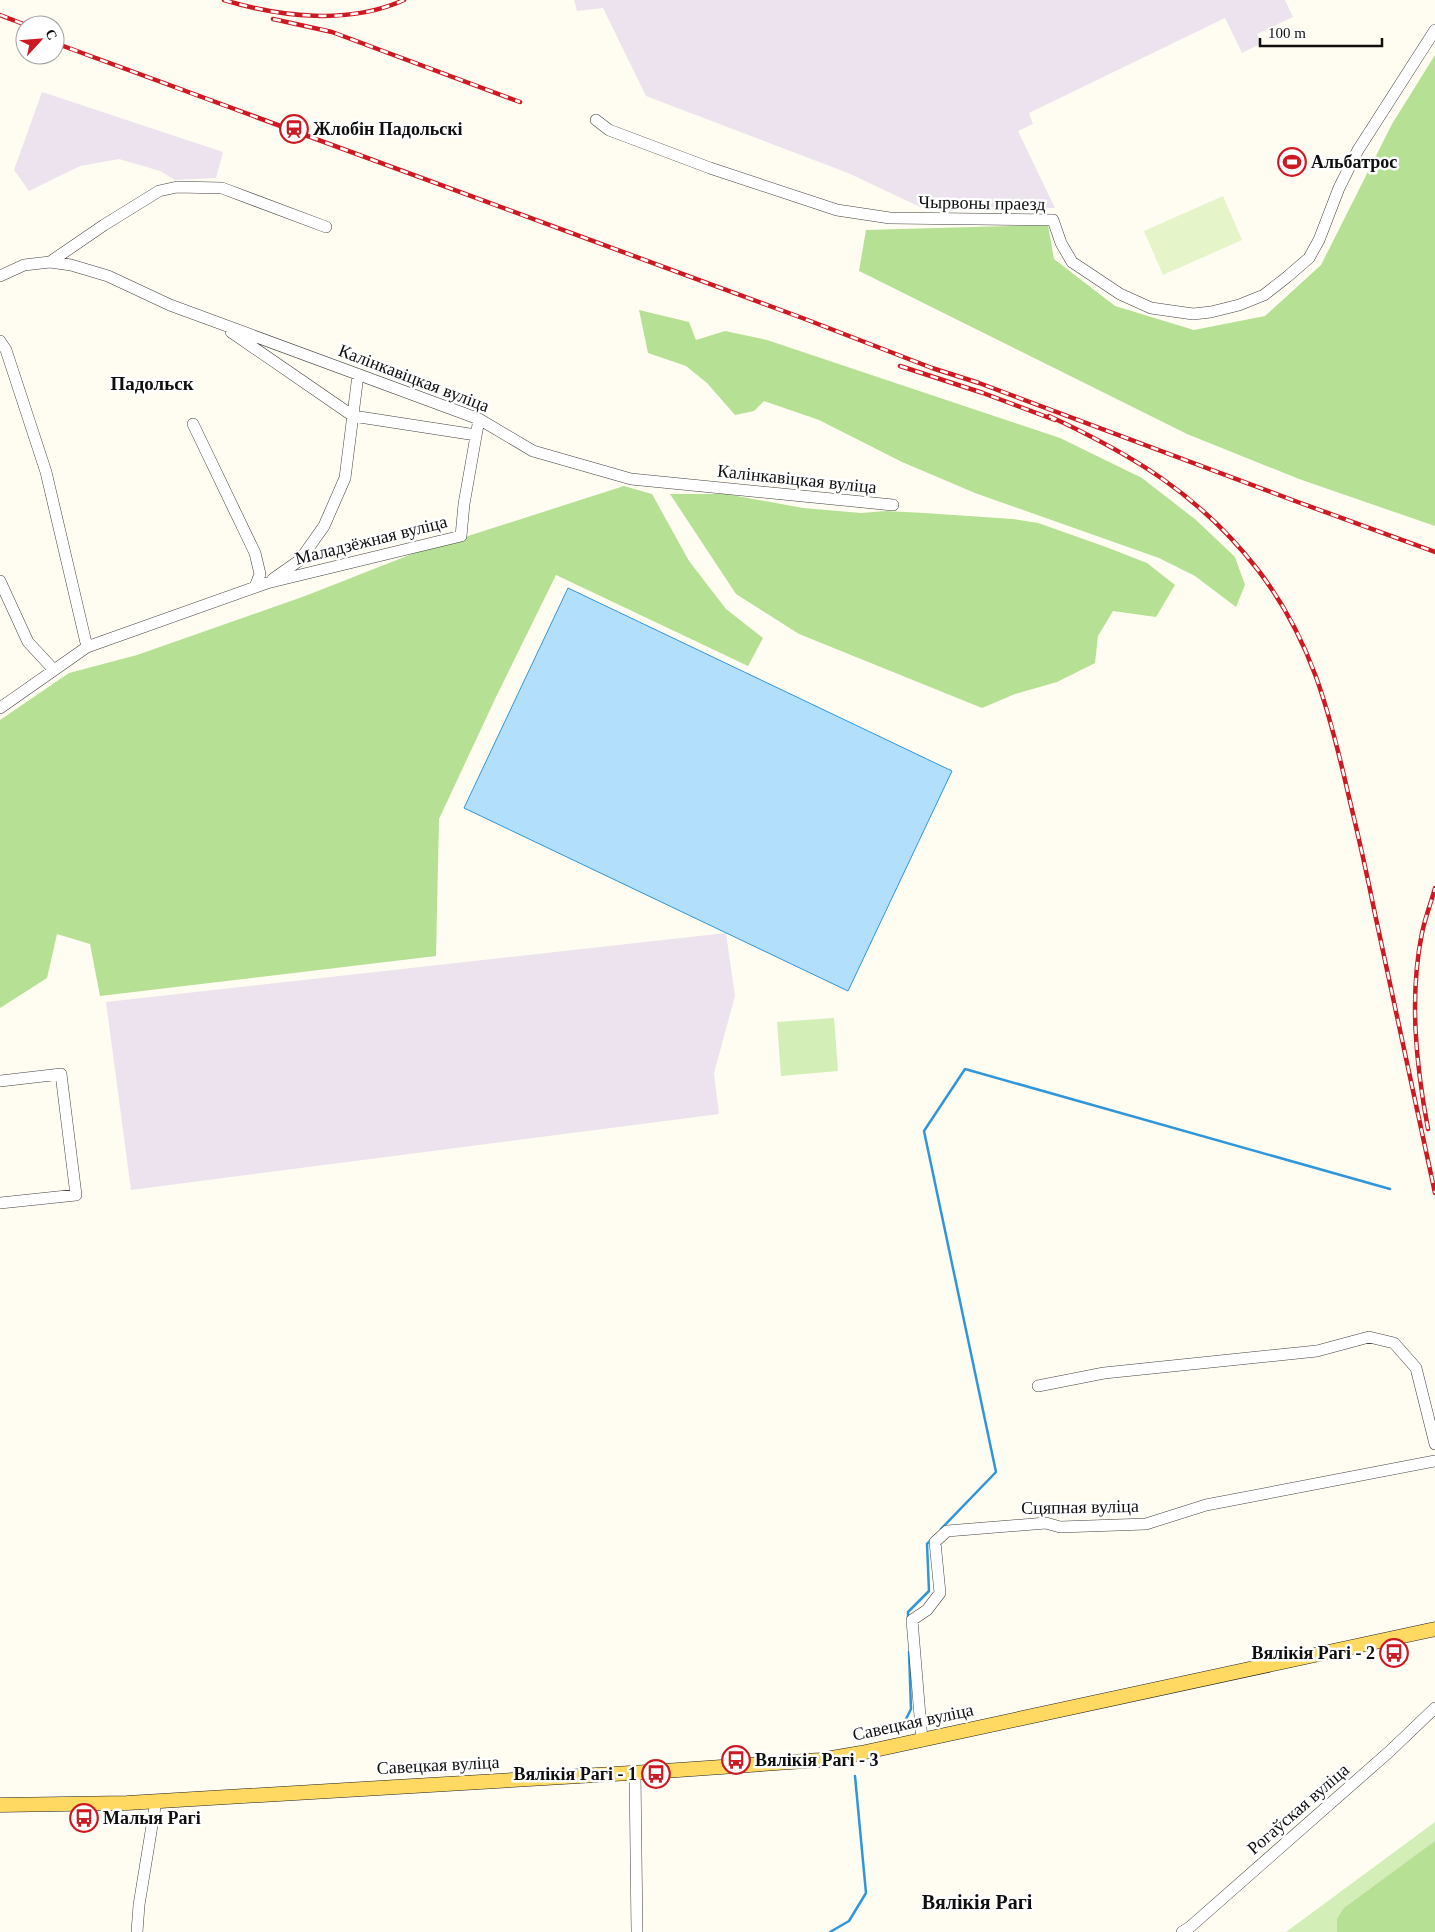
<svg xmlns="http://www.w3.org/2000/svg" width="1435" height="1932" font-family="'Times New Roman',serif">
  <style>
    .industrial { fill: #ede3ee }
    .green { fill: #d3eeb6 }
    .forest { fill: #b6e094 }
    .pitch { fill: #e5f4c9 }
    .water { fill: #b1dffc; stroke: #3096da }
    .lines { fill: none; stroke-linecap: round; stroke-linejoin: round }
    .stream { stroke: #3096da; stroke-width: 2.5 }
    .minor-casing { stroke: #424242; stroke-width: 12 }
    .major-casing { stroke: #202020; stroke-width: 15 }
    .minor { stroke: #fff; stroke-width: 11 }
    .major { stroke: #ffd961; stroke-width: 14 }
    .rail-casing { stroke: #cd1921; stroke-width: 4.5 }
    .rail { stroke: #fff; stroke-width: 2.5; stroke-dasharray: 8; stroke-linecap: butt }
    .labels { text-anchor: middle; dominant-baseline: central; stroke-width: 5; stroke-linejoin: round; paint-order: stroke }
    .poi-label { font-size: 18px; font-weight: bold; fill: #0f0f0f; stroke: #fff; text-anchor: start }
    .street-label { font-size: 18px; fill: #0f0f0f; stroke: #fff }
    .neighbourhood-label { font-size: 19px; font-weight: bold; fill: #0f0f0f; stroke: #fff }
    .quarter-label { font-size: 20px; font-weight: bold; fill: #0f0f0f; stroke: #fff }
  </style>
  <rect width="100%" height="100%" fill="#fffcf1"/>
  <path class="industrial" d="M574,0H1285L1293,17L1257,34L1262,43L1242,53L1225,18L1029,113L1033,124L1018,131L1055,208L920,207L848,173L646,96L603,8L577,11Z
    M42,92L223,152L216,178L175,180L160,171L119,159L80,166L29,191L14,170Z
    M726,933L735,996L714,1073L719,1114L131,1190L106,1002Z"/>
  <path class="green" d="M834,1018L838,1071L781,1076L777,1022Z
    M1435,1822V1932H1286Z"/>
  <path class="forest" d="M1435,55V526L1299,479L1187,434L859,271L866,230L1048,225L1054,259L1115,306L1194,330L1265,316L1321,265L1392,124Z
    M639,310L689,322L696,340L725,331L767,340L1060,438L1142,478L1196,520L1235,557L1245,585L1236,607L1195,576L1159,558L975,493L902,462L819,420L764,401L754,411L735,415L707,383L686,366L648,353Z
    M624,486L652,494L689,561L726,609L763,638L748,666L556,575L496,697L439,819L436,956L100,996L90,944L57,934L47,978L0,1008V720L69,673L137,655L305,596L412,554Z
    M670,494H726L803,508L861,513L886,511L924,513L1013,519L1038,523L1106,547L1147,563L1175,585L1156,617L1113,611L1098,636L1095,663L1057,682L1015,694L982,708L799,634L736,594Z
    M1435,1841V1932H1337V1919L1344,1908Z"/>
  <path class="pitch" d="M1223,196L1242,240L1163,275L1144,231Z"/>
  <path class="water" d="M568,588L952,771L848,991L464,808Z"/>
  <g class="lines">
    <path class="stream" d="M941,1529L996,1472L924,1131L965,1069L1390,1189
      M908,1619V1612L929,1591L927,1544L931,1540
      M899,1733L911,1709L909,1652
      M830,1932L849,1921L866,1893L855,1776"/>
    <defs>
      <path id="minor" d="M596,120L609,130L710,168L837,210L890,218L1053,220L1061,243L1072,262L1120,294L1151,308L1193,314L1211,312L1239,305L1264,295L1287,277L1309,258L1319,240L1339,188L1358,150L1435,30
        M50,262L104,225L159,191L177,187L222,188L326,227
        M0,276L24,265L50,262L71,265L108,276L170,305L479,419L533,451L631,479L893,505
        M231,332L353,416L476,435
        M0,341L6,350L46,472L87,647
        M193,424L255,553L260,574L255,587
        M273,579L300,560L324,526L345,478L358,375
        M0,581L28,642L54,670
        M0,708L87,647L267,583L461,536L464,504L479,419
        M0,1081L61,1074L76,1195L0,1203
        M1038,1386L1104,1373L1317,1351L1369,1337L1394,1343L1416,1368L1435,1444
        M922,1740L912,1620L927,1610L940,1593L935,1542L947,1531L1046,1523L1060,1527L1146,1524L1206,1505L1435,1461
        M635,1772L637,1932
        M137,1932L139,1905L156,1801
        M1182,1932L1190,1927L1390,1751L1435,1708"/>
      <path id="major" d="M0,1805L127,1803L664,1771L820,1760L861,1753L1435,1629"/>
    </defs>
    <use href="#minor" class="minor-casing"/>
    <use href="#major" class="major-casing"/>
    <use href="#minor" class="minor"/>
    <use href="#major" class="major"/>
    <defs>
      <path id="rail" d="M224,0C280,17 349,25 404,0
        M0,15L26,25
        M273,19L332,32L520,102
        M55,43L805,319L932,368L979,383L1295,501L1435,552
        M900,366L983,393L1055,420
        M1049,416C1133,455 1200,495 1258,570C1311,639 1329,710 1348,793C1358,834 1367,874 1375,914C1395,1007 1415,1100 1435,1193
        M1428,1129C1416,1065 1409,997 1422,933C1425,918 1431,903 1435,888"/>
    </defs>
    <use href="#rail" class="rail-casing"/>
    <use href="#rail" class="rail"/>
  </g>
  <defs>
    <symbol id="station-ring" viewBox="-11 -11 22 22"><circle r="9.5" fill="#fff" stroke="#cd1921" stroke-width="1.5"/><path d="M-3-6H3Q5-6 5-4V2Q5 4 3 4L4.5 6H3L1.5 4h-3L-3 6H-4.5L-3 4Q-5 4-5 2V-4Q-5-6-3-6ZM-3.5-4v3h7v-3ZM-3.5 1v1.5H-2V1ZM2 1v1.5H3.5V1Z" fill="#cd1921"/></symbol>
    <symbol id="stadium-ring" viewBox="-11 -11 22 22"><circle r="9.5" fill="#fff" stroke="#cd1921" stroke-width="1.5"/><path d="M0-5a6.5 5 0 1 0 0 10a6.5 5 0 1 0 0-10ZM-3.5-1.8h7v3.6h-7Z" fill="#cd1921"/></symbol>
    <symbol id="bus-ring" viewBox="-11 -11 22 22"><circle r="9.5" fill="#fff" stroke="#cd1921" stroke-width="1.5"/><path d="M-5-6H5V4H4V6H2V4H-2V6H-4V4H-5ZM-3.5-4V0h7V-4ZM-3.5 1.2v1.5H-2V1.2ZM2 1.2v1.5H3.5V1.2Z" fill="#cd1921"/></symbol>
  </defs>
  <g fill-rule="evenodd">
    <use href="#station-ring" x="278" y="113" width="32" height="32"/>
    <use href="#stadium-ring" x="1276" y="146" width="32" height="32"/>
    <use href="#bus-ring" x="1378" y="1637" width="32" height="32"/>
    <use href="#bus-ring" x="720" y="1744" width="32" height="32"/>
    <use href="#bus-ring" x="640" y="1758" width="32" height="32"/>
    <use href="#bus-ring" x="68" y="1802" width="32" height="32"/>
  </g>
  <g class="labels">
    <g class="poi-label">
      <text x="313" y="129">Жлобін Падольскі</text>
      <text x="1311" y="162">Альбатрос</text>
      <text x="1375" y="1653" text-anchor="end">Вялікія Рагі - 2</text>
      <text x="755" y="1760">Вялікія Рагі - 3</text>
      <text x="637" y="1774" text-anchor="end">Вялікія Рагі - 1</text>
      <text x="103" y="1818">Малыя Рагі</text>
    </g>
    <g class="street-label">
      <text transform="translate(982 203) rotate(1)">Чырвоны праезд</text>
      <text transform="translate(414 378) rotate(21)">Калінкавіцкая вуліца</text>
      <text transform="translate(797 479) rotate(6)">Калінкавіцкая вуліца</text>
      <text transform="translate(371 540) rotate(-14)">Маладзёжная вуліца</text>
      <text transform="translate(1080 1507) rotate(-1)">Сцяпная вуліца</text>
      <text transform="translate(913 1722) rotate(-12)">Савецкая вуліца</text>
      <text transform="translate(438 1765) rotate(-3)">Савецкая вуліца</text>
      <text transform="translate(1298 1809) rotate(-41)">Рогаўская вуліца</text>
    </g>
    <g class="neighbourhood-label">
      <text x="152" y="383">Падольск</text>
    </g>
    <g class="quarter-label">
      <text x="977" y="1902">Вялікія Рагі</text>
    </g>
  </g>
  <g transform="translate(40 40) rotate(64)"><circle r="24" fill="#ffffff" stroke="#9f9f9f"/>
  <path d="M0-4L9 19L0 12L-9 19Z" fill="#cd1921"/>
  <text y="-8" font-size="14" font-weight="bold" text-anchor="middle" fill="#0f0f0f">С</text>
  </g>
  <path d="M1260 38v8h122v-8" fill="none" stroke="#0f0f0f" stroke-width="2.5"/>
  <text x="1268" y="38" font-size="15" fill="#0f0f0f" stroke="#ffffff" stroke-width="4" paint-order="stroke">100 m</text>
</svg>
